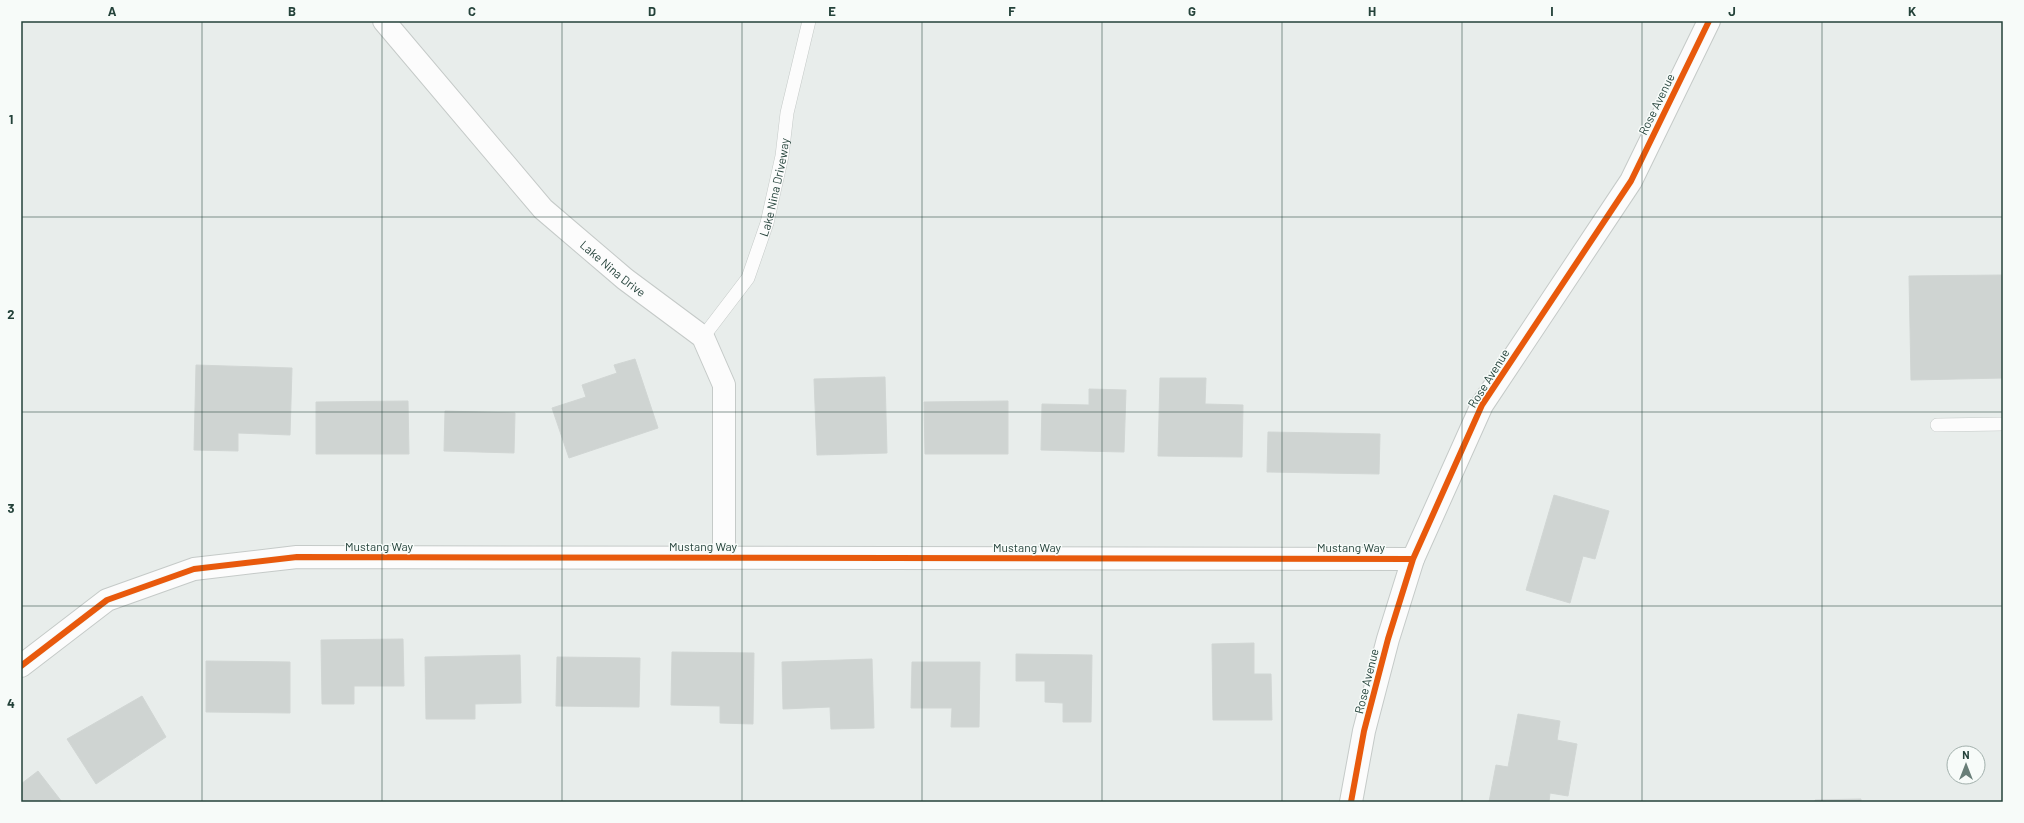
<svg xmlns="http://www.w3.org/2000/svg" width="2024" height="823" font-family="Barlow,sans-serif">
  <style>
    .building { fill: #cfd4d2; stroke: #d1d6d4 }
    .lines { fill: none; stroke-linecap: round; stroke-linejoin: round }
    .service-casing { stroke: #c5cac8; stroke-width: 14 }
    .minor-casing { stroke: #c5cac8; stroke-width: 24 }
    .tertiary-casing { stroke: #c5cac8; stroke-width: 24 }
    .service { stroke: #fcfcfc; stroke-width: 13 }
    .minor { stroke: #fcfcfc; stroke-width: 22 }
    .tertiary { stroke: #fcfcfc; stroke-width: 22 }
    .cycleway-casing { stroke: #f7fbf9; stroke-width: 8 }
    .cycleway { stroke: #e8590c; stroke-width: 6 }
    .grid { fill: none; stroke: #24423a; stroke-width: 1; stroke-opacity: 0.55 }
    .labels { text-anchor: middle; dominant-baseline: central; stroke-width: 3; stroke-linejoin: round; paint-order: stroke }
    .street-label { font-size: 12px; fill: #24423a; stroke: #f7fbf9 }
    .neatline { fill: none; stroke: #24423a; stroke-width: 1.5 }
    .grid-label { font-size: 13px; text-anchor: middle; font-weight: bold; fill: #24423a }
  </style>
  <rect width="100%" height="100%" fill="#e8edeb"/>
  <path class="building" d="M2003,275V378L1911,380L1909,276Z
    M635,359L658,428L569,458L552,408L586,397L582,385L617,373L614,365Z
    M196,365L292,368L290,435L238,433V451L194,450Z
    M885,377L887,453L817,455L814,379Z
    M1160,378H1206L1205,404L1243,405L1242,457L1158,456Z
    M1089,389L1126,390L1124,452L1041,450L1042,404L1089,405Z
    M408,401L409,454H316V402Z
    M1008,401V454H925L924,402Z
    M445,411L515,413L514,453L444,451Z
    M1268,432L1380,434L1379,474L1267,472Z
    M1554,495L1609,511L1595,559L1583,556L1570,603L1526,590Z
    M403,639L404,686H354V704H322L321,640Z
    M1254,643V674H1271L1272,720H1213L1212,644Z
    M672,652L754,653L753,724L720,723V706L671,705Z
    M1016,654L1092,655L1091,722H1063V703L1045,702V681H1016Z
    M520,655L521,703L475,704V719H426L425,657Z
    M557,657L640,658L639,707L556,706Z
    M872,659L874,728L831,729L830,707L783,709L782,662Z
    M206,661L290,662V713L206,712Z
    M912,662H980L979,727H951L952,708H911Z
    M142,696L166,737L96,784L67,739Z
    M1518,714L1560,721L1557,740L1577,744L1568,796L1550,793L1549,802H1489L1496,765L1508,767Z
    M38,771L62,802H21V784Z
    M1861,799V802H1815V800Z"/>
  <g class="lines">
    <defs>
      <g id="service">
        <path id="s1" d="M703,337L748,278L767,223L782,156L787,113L809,21"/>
        <path d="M1937,425L2003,424"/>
      </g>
      <g id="minor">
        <path id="s2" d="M384,21L543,209L625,279L703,337L724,385V557"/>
        <path d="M21,666L107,600L194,569L297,557L1413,559"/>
      </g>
      <path id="tertiary" d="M1351,802L1364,731L1388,639L1413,559L1482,405L1631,181L1709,21"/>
    </defs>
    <use href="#service" class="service-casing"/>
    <use href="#minor" class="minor-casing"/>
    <use href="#tertiary" class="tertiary-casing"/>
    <use href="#service" class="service"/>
    <use href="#minor" class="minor"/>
    <use href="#tertiary" class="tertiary"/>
    <defs>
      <path id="cycleway" d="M21,666L107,600L194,569L297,557L1413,559
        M1351,802L1364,731L1388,639L1413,559L1482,405L1631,181L1709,21"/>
    </defs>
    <use href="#cycleway" class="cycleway-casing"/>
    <use href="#cycleway" class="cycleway"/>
  </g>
  <path class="grid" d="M202,21V802M382,21V802M562,21V802M742,21V802M922,21V802M1102,21V802M1282,21V802M1462,21V802M1642,21V802M1822,21V802M21,217H2003M21,412H2003M21,606H2003"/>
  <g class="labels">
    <g class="street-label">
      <text transform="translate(1656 104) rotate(-64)">Rose Avenue</text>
      <text stroke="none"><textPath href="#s1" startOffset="169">Lake Nina Driveway</textPath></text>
      <text stroke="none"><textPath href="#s2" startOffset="338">Lake Nina Drive</textPath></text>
      <text transform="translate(1488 378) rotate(-58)">Rose Avenue</text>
      <text x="379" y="546">Mustang Way</text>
      <text x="703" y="546">Mustang Way</text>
      <text x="1027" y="547">Mustang Way</text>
      <text x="1351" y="547">Mustang Way</text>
      <text transform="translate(1366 681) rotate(-76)">Rose Avenue</text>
    </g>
  </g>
  <rect width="2024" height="823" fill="none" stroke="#f7fbf9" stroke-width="44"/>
  <g transform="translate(1966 765)"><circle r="19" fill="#f7fbf9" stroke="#a3b1ad"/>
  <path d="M0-3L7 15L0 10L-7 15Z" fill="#697e78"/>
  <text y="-6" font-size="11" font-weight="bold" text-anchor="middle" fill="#24423a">N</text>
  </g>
  <rect x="22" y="22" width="1980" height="779" class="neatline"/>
  <g class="grid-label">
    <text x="112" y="16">A</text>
    <text x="292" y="16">B</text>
    <text x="472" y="16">C</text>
    <text x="652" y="16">D</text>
    <text x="832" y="16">E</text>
    <text x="1012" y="16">F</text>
    <text x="1192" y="16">G</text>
    <text x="1372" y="16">H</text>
    <text x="1552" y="16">I</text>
    <text x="1732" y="16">J</text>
    <text x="1912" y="16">K</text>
    <text x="11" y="124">1</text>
    <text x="11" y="319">2</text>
    <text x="11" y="513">3</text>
    <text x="11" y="708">4</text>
  </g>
</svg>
